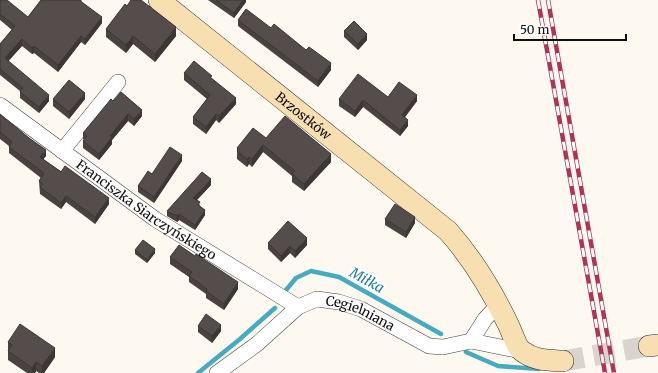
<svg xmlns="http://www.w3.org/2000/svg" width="658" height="373" font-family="Merriweather,serif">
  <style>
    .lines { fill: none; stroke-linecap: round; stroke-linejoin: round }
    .stream { stroke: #47abc0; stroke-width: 4.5 }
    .secondary-tunnel { stroke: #d9d5ce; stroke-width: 21; stroke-dasharray: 21 10; stroke-linecap: butt }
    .street-casing { stroke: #414141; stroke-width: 16 }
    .secondary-casing { stroke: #303030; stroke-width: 22 }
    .street { stroke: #fff; stroke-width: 15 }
    .secondary { stroke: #f7dfb1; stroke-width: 21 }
    .rail-casing { stroke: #b03356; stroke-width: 4.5 }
    .rail { stroke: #fff; stroke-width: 3; stroke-dasharray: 9; stroke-linecap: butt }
    .wall { fill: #494240 }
    .shaded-wall { fill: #3c3634 }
    .building { fill: #554d4b; stroke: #3c3634 }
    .labels { text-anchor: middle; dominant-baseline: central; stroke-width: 4; stroke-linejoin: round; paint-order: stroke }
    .street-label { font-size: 13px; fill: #0e0e0e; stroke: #fff }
    .water-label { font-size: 14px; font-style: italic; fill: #237c93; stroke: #fff }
  </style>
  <rect width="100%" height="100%" fill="#fdf8f0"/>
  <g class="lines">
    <path class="stream" d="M282,295L296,278L311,271L339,277L441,334
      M466,352L498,366L539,369
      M198,373L240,339L275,308"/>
    <path class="secondary-tunnel" d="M563,361L649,346"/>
    <defs>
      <g id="street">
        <path id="s1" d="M0,105L155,219L298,307"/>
        <path d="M62,151L118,82"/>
        <path d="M471,341L485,319L499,304"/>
        <path id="s2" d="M217,373L257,344L298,307L317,299L339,302L361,309L429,346L443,347L471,341L521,351"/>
      </g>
      <g id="secondary">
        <path id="s3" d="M159,0L448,231C473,259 492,291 508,324C511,330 517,348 522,351C535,361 548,360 563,361"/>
        <path d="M649,346L658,345"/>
      </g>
    </defs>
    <use href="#street" class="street-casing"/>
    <use href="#secondary" class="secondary-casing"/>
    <use href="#street" class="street"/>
    <use href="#secondary" class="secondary"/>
    <defs>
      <path id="rail" d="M538,0L605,373
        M548,0L614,373"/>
    </defs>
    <use href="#rail" class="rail-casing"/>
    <use href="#rail" class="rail"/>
  </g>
  <path class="wall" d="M0,0L28,17L41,0H82L81,1L102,23L85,45L81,42L58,72L34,53L32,54L22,46L8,61L49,101L39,113L20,98V91L0,75V44L12,30L0,20Z
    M208,0H246V2L234,18Z
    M238,20L271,28L306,50L331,70L318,87L238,26Z
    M106,29L176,36L155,62L133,44L126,53L106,37Z
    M344,31L367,40L358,50L344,37Z
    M184,73L212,79L236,104L219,123L216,120L206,134L193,124V117L207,99L184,80Z
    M388,97L417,101L405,117L408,126L400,136L363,107L355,117L339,106V99Z
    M53,99H85L69,119L53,106Z
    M113,101L142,116L134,126L128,121L112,140V144L99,160L83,148V141L84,140L83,139V133Z
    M0,114L46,156L43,159L109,204L95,224L66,202L61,209L40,194L39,181L41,178L9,153V146L0,139Z
    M266,138L331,162L304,191L292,182V176L263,152L252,167L249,164L247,167L237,159V148Z
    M182,161L154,203L138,192V186L152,174Z
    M211,185L197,200L205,215L195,230L179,220L177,222L167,216V211Z
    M385,219L415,223L406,238L385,225Z
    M268,243L307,245L295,258L290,253L281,262L268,249Z
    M135,250L155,253L147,263L135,254Z
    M170,257L238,289L224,310L206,298V294L189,282V277L170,264Z
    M198,326L221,331L212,343L198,332Z
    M8,342L55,357L44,373H39L36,371L35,373H27L8,360Z"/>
  <path class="shaded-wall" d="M243,0H246V2L234,18V13Z
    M102,17V23L85,45V39Z
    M176,27V36L155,62V54Z
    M367,34V40L358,50V44Z
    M81,36V42L58,72V65Z
    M133,36V44L126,53V45Z
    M22,39V46L5,65V58Z
    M34,46V53L32,54V48Z
    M331,63V70L318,87V81Z
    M85,93V99L69,119V112Z
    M49,95V101L39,113V107Z
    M417,95V101L402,121V115Z
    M236,98V104L219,123V116Z
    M363,100V107L355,117V111Z
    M142,110V116L134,126V119Z
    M128,114V121L112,140V144L99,160V154L110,136Z
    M216,114V120L206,134V127Z
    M408,120V126L400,136V130Z
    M263,145V152L252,167V159Z
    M46,150V156L40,163V157Z
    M331,154V162L304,191V184Z
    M182,155V161L154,203V197Z
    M249,157V164L247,167V159Z
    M211,179V185L193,204V198Z
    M66,196V202L61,209V203Z
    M109,198V204L95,224V217Z
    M205,210V215L195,230V225Z
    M179,214V220L177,222V216Z
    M415,217V223L406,238V232Z
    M307,238V245L295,258V251Z
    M290,246V253L281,262V256Z
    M155,249V253L147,263V260Z
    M238,282V289L224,310V304Z
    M221,325V331L212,343V336Z
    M55,348V357L44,373H42V366Z
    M36,362V371L35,373H32V368Z"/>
  <path class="building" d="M0,0H7L28,17L41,0H79L102,17L85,39L81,36L58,65L34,46L32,48L22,39L5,58L49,95L39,107L20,92L23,88L0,69V44L15,26L0,14Z
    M131,0H141L176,27L155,54L133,36L126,45L106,29L125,4L127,6Z
    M216,0H243L234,13Z
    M246,9L271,28L274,24L306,50L309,47L331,63L318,81L238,20Z
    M354,21L367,34L358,44L344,31Z
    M194,61L212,76L210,77L236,98L219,116L216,114L206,127L193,117L210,95L184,73Z
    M358,74L388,97L399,82L417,95L402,115L408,120L400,130L363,100L355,111L339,99Z
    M69,80L85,93L69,112L53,99Z
    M121,92L142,110L134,119L128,114L110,136L112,137L99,154L83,141L87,136L83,133L111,99L113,101Z
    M0,114L29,138L46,150L40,157L61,172L65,166L109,198L95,217L66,196L61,203L40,187L43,184L39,181L44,173L9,147L12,142L0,132Z
    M285,116L331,154L304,184L292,174L295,171L263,145L252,159L249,157L247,159L237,151L239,149L237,148L253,128L266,138Z
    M170,147L182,155L154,197L138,186L148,171L152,174Z
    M202,172L211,179L193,198L200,202L198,205L205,210L195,225L179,214L177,216L167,211Z
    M395,204L415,217L406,232L385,219Z
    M288,221L307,238L295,251L290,246L281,256L268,243Z
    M143,240L155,249L147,260L135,250Z
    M179,245L195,256L196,254L238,282L224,304L206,291L207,289L189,276L192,272L170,257Z
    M206,314L221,325L212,336L198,326Z
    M20,324L55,348L42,366L36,362L32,368L8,351L12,345L8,342Z"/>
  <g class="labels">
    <g class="street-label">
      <text stroke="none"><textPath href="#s3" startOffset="185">Brzostków</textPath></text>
      <text stroke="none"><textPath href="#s1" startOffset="180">Franciszka Siarczyńskiego</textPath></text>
      <text stroke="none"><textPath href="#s2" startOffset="171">Cegielniana</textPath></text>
    </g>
    <g class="water-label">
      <text transform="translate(367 280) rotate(29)">Miłka</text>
    </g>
  </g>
  <path d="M514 34v6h112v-6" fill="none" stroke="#0e0e0e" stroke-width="2"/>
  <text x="520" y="34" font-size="12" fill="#0e0e0e" stroke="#ffffff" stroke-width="3" paint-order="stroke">50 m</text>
</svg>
